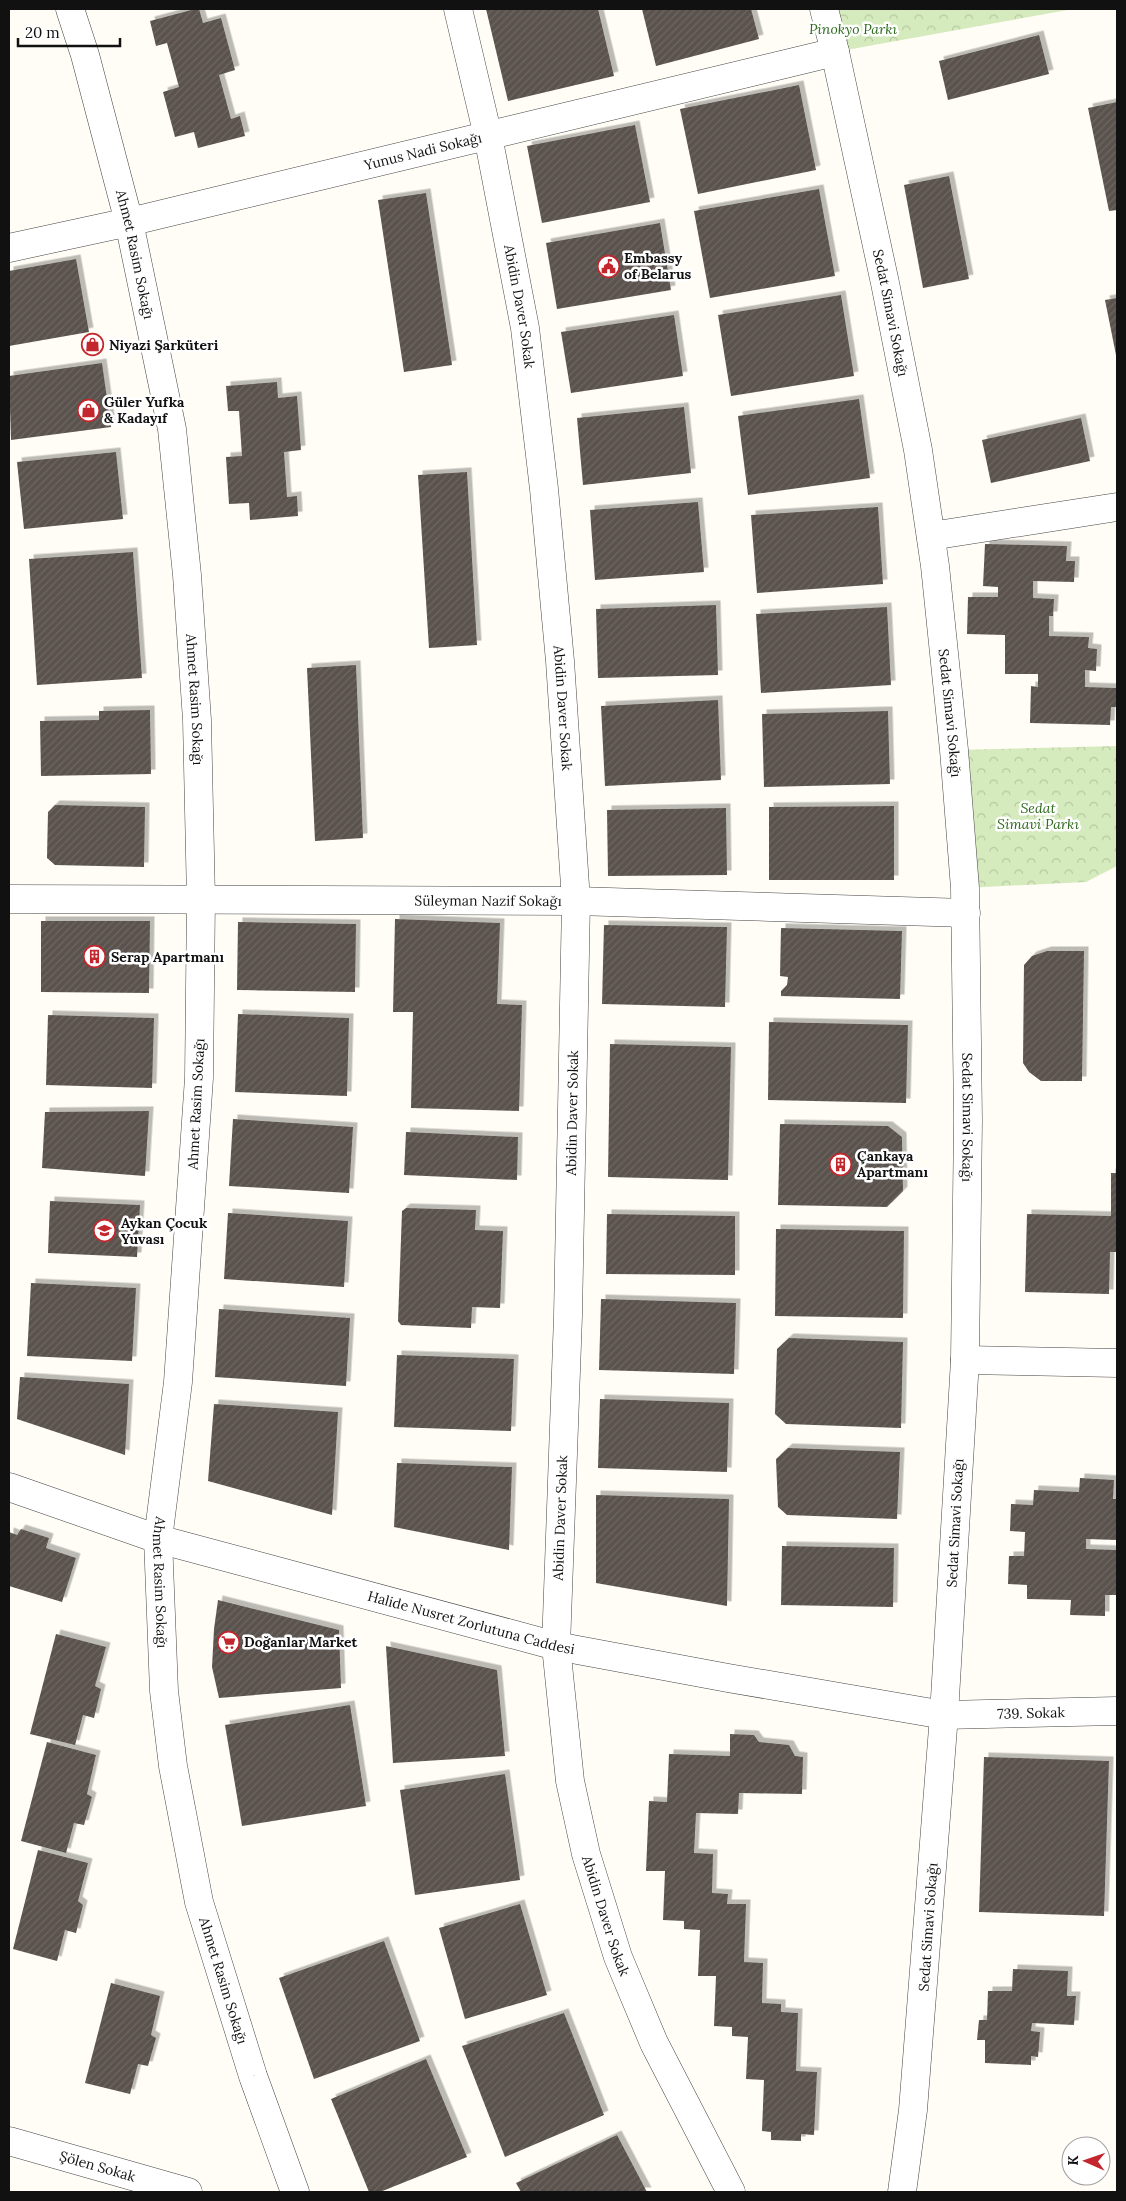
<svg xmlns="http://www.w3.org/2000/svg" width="1126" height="2201" font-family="Lora,serif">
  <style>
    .park { fill: url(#park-crowns) }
    .building { fill: url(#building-hatch); filter: url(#shadow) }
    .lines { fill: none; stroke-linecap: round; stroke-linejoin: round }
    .minor-casing { stroke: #444; stroke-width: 29 }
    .minor { stroke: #fff; stroke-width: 28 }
    .labels { text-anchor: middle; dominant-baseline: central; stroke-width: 5; stroke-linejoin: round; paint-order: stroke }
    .park-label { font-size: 14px; font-style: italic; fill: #2f6b1f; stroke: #fff }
    .street-label { font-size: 14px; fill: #111; stroke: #fff }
    .poi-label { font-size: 14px; font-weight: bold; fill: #111; stroke: #fff; text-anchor: start }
  </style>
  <defs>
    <pattern id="park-crowns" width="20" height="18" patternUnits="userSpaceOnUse" patternTransform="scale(1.25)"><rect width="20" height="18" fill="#d5ebbd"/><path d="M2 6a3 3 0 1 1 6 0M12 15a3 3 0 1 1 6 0" fill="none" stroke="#b6c8a1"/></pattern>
    <pattern id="building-hatch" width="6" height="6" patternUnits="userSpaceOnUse" patternTransform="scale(1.25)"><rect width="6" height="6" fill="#5a524d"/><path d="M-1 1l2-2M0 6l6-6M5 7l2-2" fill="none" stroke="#6d6662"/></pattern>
    <filter id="shadow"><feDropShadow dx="4.5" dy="-4.5" stdDeviation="0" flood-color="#0004"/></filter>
  </defs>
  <rect width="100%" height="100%" fill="#fffdf5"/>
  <path class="park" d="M824,9H1073L835,52Z
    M1117,746V866L1086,882L965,888L954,750Z"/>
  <path class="building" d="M195,9H199L203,23L221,18L235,70L219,75L231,119L240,116L245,136L198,148L194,132L175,137L163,92L179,87L167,43L156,46L150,21Z
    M486,9H598L614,76L508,101Z
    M642,9H751L759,39L656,66Z
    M1039,35L1049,74L948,100L939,61Z
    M799,85L816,170L698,194L680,109Z
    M1117,102V210L1109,211L1088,108Z
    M635,125L650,202L542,223L527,146Z
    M949,176L969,279L923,288L904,185Z
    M819,189L835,276L710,298L694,211Z
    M426,193L452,365L404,372L378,200Z
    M660,223L671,290L557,309L546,243Z
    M76,259L89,332L9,346V271Z
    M841,295L854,376L731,396L718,315Z
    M1117,298V354L1116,355L1105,300Z
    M674,315L683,376L571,393L561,332Z
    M102,363L111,427L11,440L9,376Z
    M277,382L278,398L297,396L301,450L284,452L287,497L297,496L298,516L250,520L249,503L229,504L226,457L242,456L239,411H228L226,386Z
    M859,399L870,478L748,495L738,416Z
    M684,407L691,473L583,485L577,418Z
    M1081,418L1090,461L991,483L982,440Z
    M116,452L123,519L24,529L17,462Z
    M467,472L477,645L429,648L418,475Z
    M698,502L704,572L595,580L590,510Z
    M878,507L883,584L757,593L751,515Z
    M985,544L1067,546L1066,561H1075L1074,582L1033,581V598L1054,599L1053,616H1049V636L1089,637L1088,648L1097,649L1096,671L1085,670V687L1117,688L1116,707H1111L1110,725L1030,723L1031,686L1038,687V674H1005V635L967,634L968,597H998V587L983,586Z
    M133,552L142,678L37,685L29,559Z
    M716,605L718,675L598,678L596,609Z
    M887,607L891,685L761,693L756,614Z
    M356,665L363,838L315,841L307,668Z
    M718,700L721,780L605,786L601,706Z
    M150,710L151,774L41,776L40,721L99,720V711Z
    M888,711L890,784L764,787L762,714Z
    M55,805L145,807L144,867L55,865L47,858L48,812Z
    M894,806V880H769V807Z
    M726,808L727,875L608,876L607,810Z
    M395,919L500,923L497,1004L522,1005L519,1111L411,1108L413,1012H393Z
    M41,921H150L149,993L41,992Z
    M238,922L356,924L355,992L237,990Z
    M604,925L727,927L725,1007L602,1004Z
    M781,928L902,931L900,999L781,996V991L787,985L788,977L780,976Z
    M1047,951H1084L1082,1081H1041L1029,1072L1023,1063L1024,965L1032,956Z
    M238,1014L349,1018L347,1096L235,1092Z
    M48,1015L154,1018L152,1088L46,1085Z
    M769,1022L908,1025L906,1103L768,1100Z
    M610,1044L731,1047L728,1180L608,1177Z
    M149,1111L145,1176L42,1168L45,1112Z
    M233,1119L353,1127L349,1193L229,1186Z
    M780,1124L888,1126L902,1137L903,1191L887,1207L778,1205Z
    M406,1132L518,1137L517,1180L404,1175Z
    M1111,1173H1117V1252H1110L1109,1294L1025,1292L1027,1214L1111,1216Z
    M50,1201L140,1205L137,1257L48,1253Z
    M406,1208L476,1210L475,1230L503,1231L500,1308L472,1307L471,1328L401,1325L398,1321L402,1211Z
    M228,1213L348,1221L344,1287L224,1279Z
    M607,1214L735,1216V1275L606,1274Z
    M776,1229L904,1231L903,1318L775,1316Z
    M31,1283L136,1288L132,1361L27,1356Z
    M601,1299L736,1303L734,1374L599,1370Z
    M219,1309L350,1318L346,1386L215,1377Z
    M789,1338L903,1342L901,1428L786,1424L775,1414L777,1349Z
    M397,1355L514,1359L511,1431L394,1427Z
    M20,1377L129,1384L125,1455L17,1419Z
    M600,1399L729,1403L727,1472L598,1468Z
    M214,1404L338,1412L332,1515L208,1481Z
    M788,1448L900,1452L897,1519L787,1515L778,1507L776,1459Z
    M397,1463L512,1467L509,1550L394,1527Z
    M1080,1478L1114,1480L1113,1499H1117V1540L1086,1539V1549L1117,1550V1595H1105V1616L1070,1615L1071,1600L1027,1599V1585L1008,1584L1009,1556H1024L1025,1532L1010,1531L1011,1504L1033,1505L1034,1490L1079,1492Z
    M596,1495L729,1499L727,1606L596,1583Z
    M21,1529L49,1538L46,1548L76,1558L62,1602L9,1586V1532L17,1535Z
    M782,1546L894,1548L893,1607L781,1605Z
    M218,1600L339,1630L341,1688L219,1698L212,1667L214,1629Z
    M56,1634L106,1647L95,1686L101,1689L94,1718L83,1715L75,1745L30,1734Z
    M386,1646L497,1670L505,1756L393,1763Z
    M350,1705L366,1806L242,1826L225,1725Z
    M730,1734L754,1735L759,1742L789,1745L795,1756L803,1757L802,1794L739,1793L738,1814L696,1813L694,1853L713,1854L712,1893L728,1894L727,1904H746L744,1962L763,1963L762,2003L781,2004V2012L798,2013L796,2071L817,2072L814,2135L801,2134V2141L771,2140V2132L762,2131L764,2080L746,2079L748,2037L732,2036V2027L714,2026L716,1976H698L700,1930L684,1929V1921L663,1920L665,1871H646L649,1801L667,1802L669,1754L730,1756Z
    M47,1742L96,1755L87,1794L92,1797L84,1825L74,1823L66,1853L21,1841Z
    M984,1757L1109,1761L1104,1916L979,1912Z
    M505,1774L520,1880L415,1895L400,1790Z
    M38,1850L88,1863L78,1901L83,1905L76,1933L65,1930L57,1961L13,1949Z
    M520,1904L547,1995L465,2019L439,1928Z
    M384,1941L420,2041L314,2079L279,1978Z
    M1013,1969L1068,1971L1067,1996H1076L1074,2025L1032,2023L1031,2031L1040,2032L1038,2057L1031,2056V2065L985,2063V2040H977L979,2020H987L988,1991H1012Z
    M111,1983L160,1996L151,2035L156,2038L148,2066L138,2064L130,2094L85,2083Z
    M564,2013L604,2115L505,2157L462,2046Z
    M426,2059L467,2157L380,2192H369L331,2099Z
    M617,2135L647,2192H521L516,2183Z"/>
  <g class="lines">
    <defs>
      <g id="minor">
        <path id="s1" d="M70,9L85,55L129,222L172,429L187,575L197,720L201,899L199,1078L178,1382L158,1539L164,1691L173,1766L199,1902L253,2076L295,2192"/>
        <path id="s2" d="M458,9L488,136L525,328L544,489L560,661L576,901L568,1316L556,1646L570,1781L586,1854L618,1957L654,2043L731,2192"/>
        <path id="s3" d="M824,9L835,52L885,283L918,450L935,566L954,750L965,888L968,1120L965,1360L944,1715L913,2110L902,2192"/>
        <path id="s4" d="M9,248L129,222L835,52"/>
        <path d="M931,536L1117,507"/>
        <path id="s5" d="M9,899L576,901L966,913"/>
        <path d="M965,1360L1117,1363"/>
        <path id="s6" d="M9,1487L158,1539L556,1646L728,1678L944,1715L1117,1711"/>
        <path id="s7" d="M9,2141L188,2192"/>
      </g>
    </defs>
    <use href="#minor" class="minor-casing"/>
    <use href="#minor" class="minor"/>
  </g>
  <defs>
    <symbol id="civic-ring" viewBox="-11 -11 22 22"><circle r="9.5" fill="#fff" stroke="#c4262e" stroke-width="1.5"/><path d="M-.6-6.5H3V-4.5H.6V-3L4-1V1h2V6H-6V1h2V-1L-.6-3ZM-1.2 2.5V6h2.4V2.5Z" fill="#c4262e"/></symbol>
    <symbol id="shop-ring" viewBox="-11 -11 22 22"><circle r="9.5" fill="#fff" stroke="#c4262e" stroke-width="1.5"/><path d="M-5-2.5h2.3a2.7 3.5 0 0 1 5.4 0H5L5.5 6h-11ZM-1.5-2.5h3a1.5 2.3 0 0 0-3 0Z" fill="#c4262e"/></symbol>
    <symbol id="building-ring" viewBox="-11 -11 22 22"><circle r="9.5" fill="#fff" stroke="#c4262e" stroke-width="1.5"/><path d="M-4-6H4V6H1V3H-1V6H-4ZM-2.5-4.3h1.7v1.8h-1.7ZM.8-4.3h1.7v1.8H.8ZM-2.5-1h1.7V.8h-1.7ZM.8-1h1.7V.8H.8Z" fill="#c4262e"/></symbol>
    <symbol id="school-ring" viewBox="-11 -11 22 22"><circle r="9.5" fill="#fff" stroke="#c4262e" stroke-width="1.5"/><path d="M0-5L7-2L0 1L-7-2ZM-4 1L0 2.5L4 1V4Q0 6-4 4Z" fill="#c4262e"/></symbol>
    <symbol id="supermarket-ring" viewBox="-11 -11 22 22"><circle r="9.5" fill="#fff" stroke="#c4262e" stroke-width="1.5"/><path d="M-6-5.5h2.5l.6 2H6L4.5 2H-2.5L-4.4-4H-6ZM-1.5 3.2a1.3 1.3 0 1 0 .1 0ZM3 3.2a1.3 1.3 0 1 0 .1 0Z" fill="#c4262e"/></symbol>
  </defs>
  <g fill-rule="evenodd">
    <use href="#civic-ring" x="596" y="254" width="25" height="25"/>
    <use href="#shop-ring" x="80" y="332" width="25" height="25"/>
    <use href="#shop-ring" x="76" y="398" width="25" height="25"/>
    <use href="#building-ring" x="82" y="944" width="25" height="25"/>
    <use href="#building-ring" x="828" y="1152" width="25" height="25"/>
    <use href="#school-ring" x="92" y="1218" width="25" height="25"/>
    <use href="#supermarket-ring" x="216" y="1630" width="25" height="25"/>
  </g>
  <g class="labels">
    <g class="park-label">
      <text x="853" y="29">Pinokyo Parkı</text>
      <text x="1038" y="808">Sedat<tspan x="1038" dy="16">Simavi Parkı</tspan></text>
    </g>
    <g class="street-label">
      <text stroke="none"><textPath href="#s4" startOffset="425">Yunus Nadi Sokağı</textPath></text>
      <text stroke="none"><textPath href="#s1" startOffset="254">Ahmet Rasim Sokağı</textPath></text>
      <text stroke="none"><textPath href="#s2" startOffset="304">Abidin Daver Sokak</textPath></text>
      <text stroke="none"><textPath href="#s3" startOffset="311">Sedat Simavi Sokağı</textPath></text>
      <text stroke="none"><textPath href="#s1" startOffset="704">Ahmet Rasim Sokağı</textPath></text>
      <text stroke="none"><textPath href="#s2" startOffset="708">Abidin Daver Sokak</textPath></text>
      <text stroke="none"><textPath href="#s3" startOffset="716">Sedat Simavi Sokağı</textPath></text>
      <text stroke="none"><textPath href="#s5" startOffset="479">Süleyman Nazif Sokağı</textPath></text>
      <text transform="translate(196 1104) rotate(-87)">Ahmet Rasim Sokağı</text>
      <text transform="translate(572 1113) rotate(-89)">Abidin Daver Sokak</text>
      <text stroke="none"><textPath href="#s3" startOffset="1121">Sedat Simavi Sokağı</textPath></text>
      <text transform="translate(560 1518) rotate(-88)">Abidin Daver Sokak</text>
      <text transform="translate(955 1523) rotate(-87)">Sedat Simavi Sokağı</text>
      <text stroke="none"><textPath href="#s1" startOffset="1589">Ahmet Rasim Sokağı</textPath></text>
      <text stroke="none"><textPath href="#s6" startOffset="482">Halide Nusret Zorlutuna Caddesi</textPath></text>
      <text stroke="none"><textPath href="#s6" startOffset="1051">739. Sokak</textPath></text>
      <text stroke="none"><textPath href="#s2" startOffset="1922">Abidin Daver Sokak</textPath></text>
      <text transform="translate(928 1927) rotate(-86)">Sedat Simavi Sokağı</text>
      <text stroke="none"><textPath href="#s1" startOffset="1994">Ahmet Rasim Sokağı</textPath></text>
      <text stroke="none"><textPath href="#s7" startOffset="92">Şölen Sokak</textPath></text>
    </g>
    <g class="poi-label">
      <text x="624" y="258">Embassy<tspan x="624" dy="16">of Belarus</tspan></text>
      <text x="109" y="345">Niyazi Şarküteri</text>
      <text x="104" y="402">Güler Yufka<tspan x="104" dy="16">&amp; Kadayıf</tspan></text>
      <text x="111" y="957">Serap Apartmanı</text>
      <text x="857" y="1156">Çankaya<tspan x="857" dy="16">Apartmanı</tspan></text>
      <text x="121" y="1223">Aykan Çocuk<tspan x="121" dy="16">Yuvası</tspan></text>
      <text x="244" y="1642">Doğanlar Market</text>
    </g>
  </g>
  <rect width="1126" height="2201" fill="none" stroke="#111111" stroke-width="20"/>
  <g transform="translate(1086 2161) rotate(272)"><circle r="24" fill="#ffffff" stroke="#a0a0a0"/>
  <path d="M0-4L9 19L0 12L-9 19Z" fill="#c4262e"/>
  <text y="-8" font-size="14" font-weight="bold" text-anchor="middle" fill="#111111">K</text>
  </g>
  <path d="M18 38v8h102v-8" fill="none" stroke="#111111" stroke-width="2.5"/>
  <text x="25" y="38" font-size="15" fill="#111111" stroke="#ffffff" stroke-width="4" paint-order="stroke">20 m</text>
</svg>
